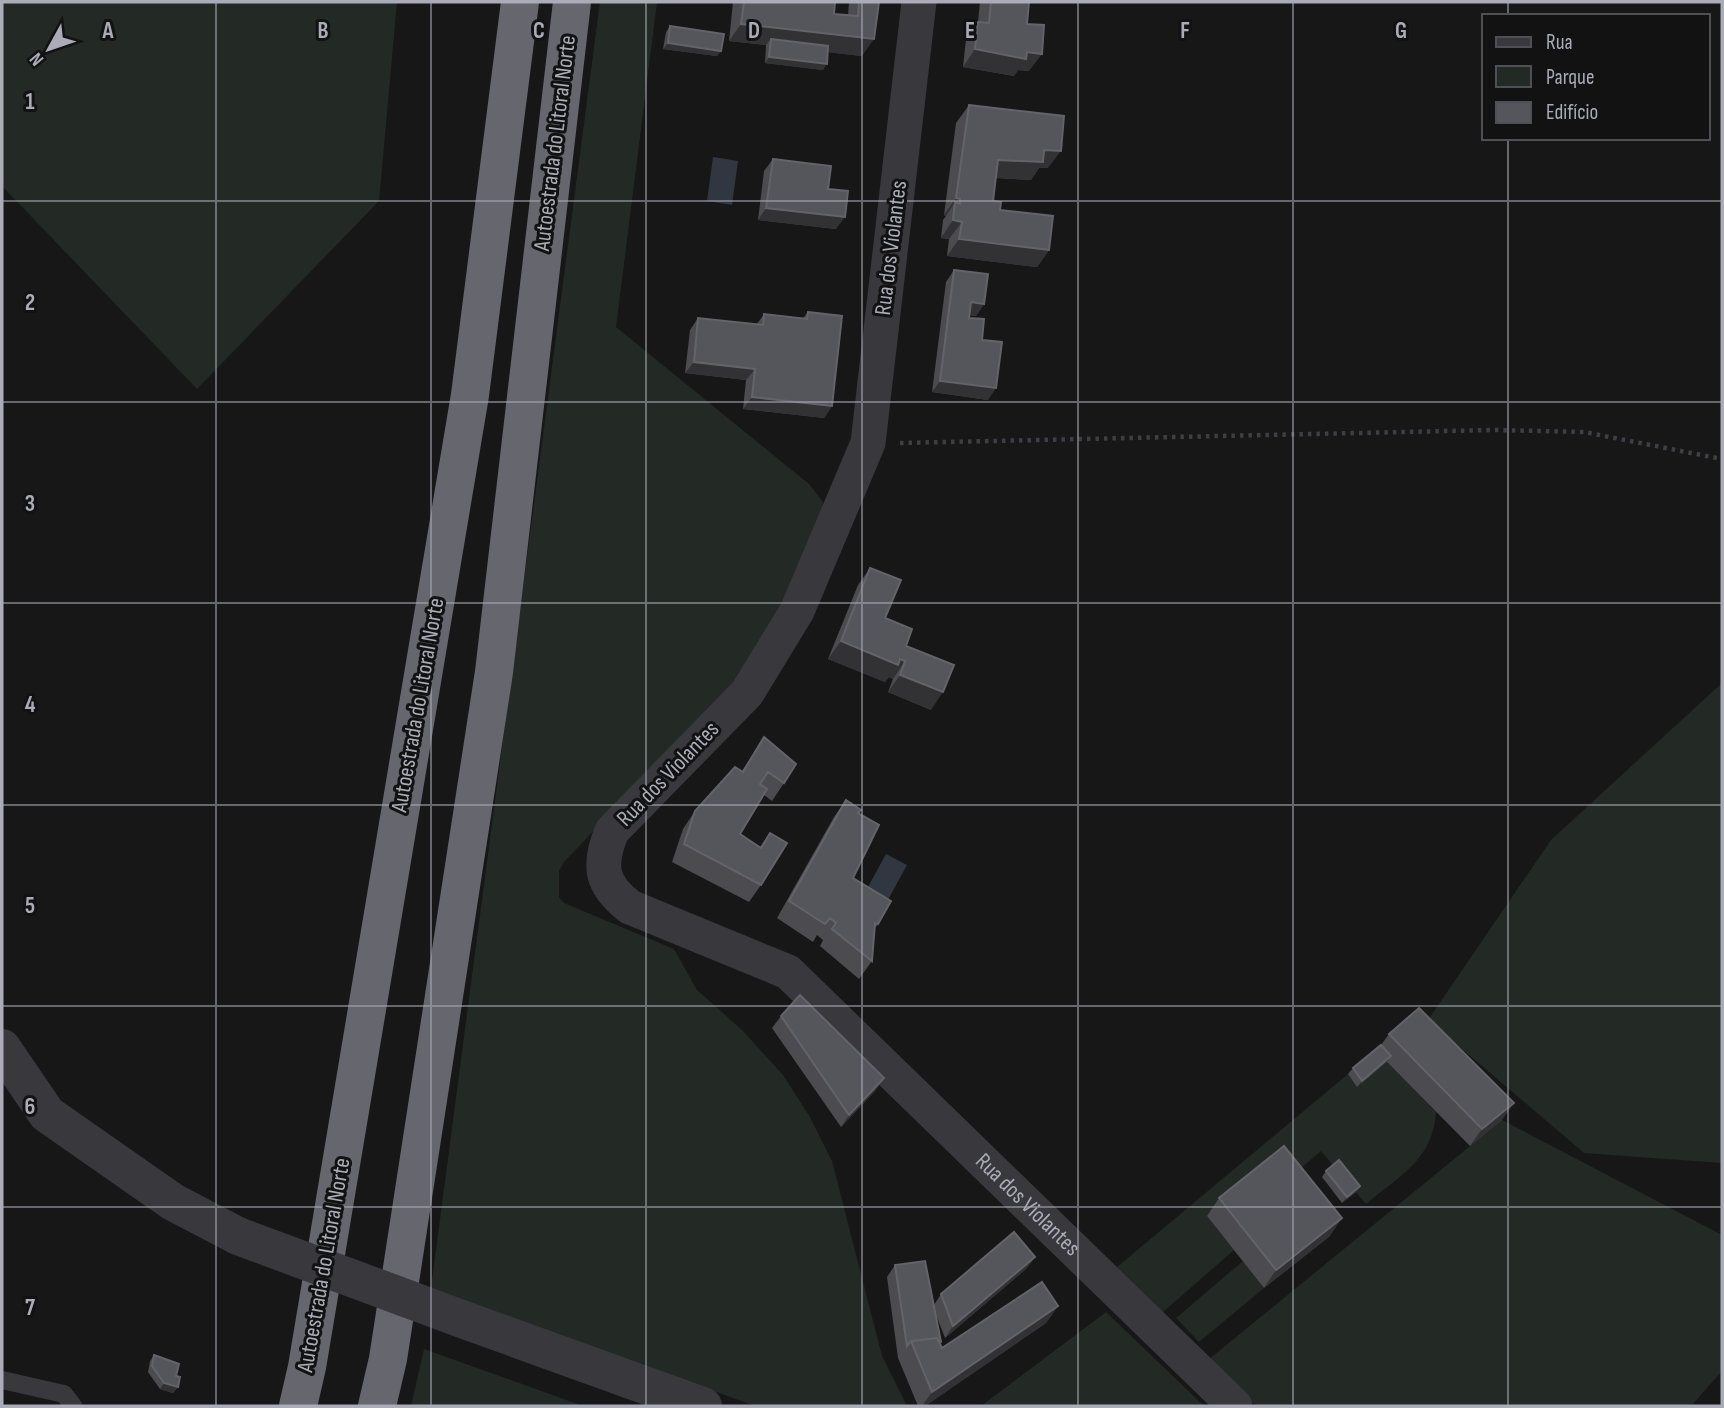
<svg xmlns="http://www.w3.org/2000/svg" width="1724" height="1408" font-family="'Sofia Sans Condensed',sans-serif">
  <style>
    .green { fill: #232a25 }
    .water { fill: #313740 }
    .lines { fill: none; stroke-linecap: round; stroke-linejoin: round }
    .path { stroke: #3e3f44; stroke-width: 4.5; stroke-dasharray: 3.5 5; stroke-linecap: butt }
    .service { stroke: #38383d; stroke-width: 18 }
    .minor { stroke: #38383d; stroke-width: 35 }
    .tertiary { stroke: #38383d; stroke-width: 38 }
    .motorway { stroke: #65666e; stroke-width: 38 }
    .tertiary-bridge { stroke: #38383d; stroke-width: 38 }
    .wall { fill: #4b4b50 }
    .shaded-wall { fill: #323235 }
    .building { fill: #55565b; stroke: #636369; stroke-width: 2 }
    .grid { fill: none; stroke: #aaacb7; stroke-width: 2; stroke-opacity: 0.55 }
    .labels { text-anchor: middle; dominant-baseline: central; stroke-width: 6; stroke-linejoin: round; paint-order: stroke }
    .street-label { font-size: 23px; fill: #aaacb7; stroke: #121213 }
    .grid-label { font-size: 23px; text-anchor: middle; font-weight: bold; fill: #aaacb7; stroke: #121213; stroke-width: 6; stroke-linejoin: round; paint-order: stroke }
  </style>
  <rect width="100%" height="100%" fill="#171718"/>
  <path class="green" d="M2,2H397L379,201L197,389L2,186Z
    M600,2H657L616,327L809,484L823,502L822,513L780,613L743,674L564,862L559,871V897L564,903L674,949L697,990L742,1030L783,1075L810,1117L832,1161L882,1356L907,1406H755L431,1288Z
    M1722,683V1163L1584,1153L1428,1020L1551,840Z
    M1387,1062L1436,1112C1433,1160 1400,1175 1366,1204L1321,1151L1301,1168L1207,1216L1234,1250L1163,1312L1117,1267L1348,1074L1358,1086Z
    M1502,1120L1722,1235V1371L1691,1406H1256L1208,1360Z
    M1243,1261L1264,1288L1199,1342L1176,1318Z
    M1106,1312L1204,1406H981Z
    M424,1349L583,1406H411Z"/>
  <path class="water" d="M713,157L738,161L732,205L707,201Z
    M886,854L907,865L884,907L863,896Z"/>
  <g class="lines">
    <path class="path" d="M900,443L1494,430L1584,432L1722,459"/>
    <path class="service" d="M2,1380L64,1394L73,1406"/>
    <path class="minor" id="s1" d="M919,2L868,443L797,611L747,693L612,831C598,865 600,884 630,907L788,972L1235,1406"/>
    <path class="tertiary" d="M2,1048L47,1114L173,1202L238,1236
      M470,1322L703,1406"/>
    <path class="motorway" d="M298,1406L307,1367L470,395L520,2
      M377,1406L388,1359L494,672L572,2"/>
    <path class="tertiary-bridge" d="M238,1236L470,1322"/>
  </g>
  <path class="wall" d="M733,2H835L834,14L848,15L849,2H879L862,56L828,52L823,70L765,63L766,45L729,41Z
    M980,2H1029L1027,24L1029,71L1018,70L1014,76L963,67L966,39L978,22Z
    M670,26L721,51L717,56L663,49L666,32Z
    M969,105L1048,168H1039L1031,180L996,178L993,201L1000,210L1049,250L1037,267L947,256L949,239L941,238L943,220L946,216L944,215L956,123Z
    M773,159L828,189L836,229L758,220L764,171Z
    M954,270L984,304L976,316L969,315V318L982,340L988,400L932,392L946,282Z
    M808,312L832,406L824,418L743,409L746,380L685,373L690,330L698,318L757,324L764,314L803,318Z
    M870,568L885,618L906,646L931,710L888,692L893,679L889,677L885,682L828,659L858,585Z
    M764,737L784,783L772,801L764,795L740,834L760,847L770,833L761,885L749,902L672,862L683,829L695,811L742,771Z
    M846,800L858,813L853,878L878,924L874,930L872,961L859,979L820,946L823,940L817,935L813,942L777,918L834,817Z
    M781,1016L876,1090L841,1127L772,1028Z
    M1389,1034L1502,1120L1470,1146L1387,1062L1357,1087L1348,1074L1353,1068L1381,1045Z
    M1326,1171L1360,1186L1356,1192L1342,1203L1322,1177Z
    M1219,1198L1330,1236L1264,1288L1207,1216Z
    M1035,1257L1026,1269L945,1338L935,1312L941,1342L940,1344L942,1348L1058,1306L1046,1323L925,1406H918L898,1358L887,1277L895,1265L934,1305L941,1294Z
    M154,1355L176,1376L178,1387L173,1393L160,1389L148,1372L150,1361Z"/>
  <path class="shaded-wall" d="M741,24L874,39L862,56L770,46L771,39L766,45L729,41Z
    M668,43L721,51L717,56L663,49Z
    M975,49L1027,52L1042,54L1029,71L1018,70L1014,76L963,67Z
    M769,57L827,64L823,70L765,63Z
    M1044,150L1061,151L1048,168H1039L1031,180L986,177L998,160Z
    M956,198L960,199L955,207V202L946,216L944,215Z
    M766,208L845,217L836,229L758,220Z
    M953,220L962,222L949,239L941,238Z
    M959,239L1049,250L1037,267L947,256Z
    M971,302L984,304L976,316L963,314Z
    M694,362L755,369L746,380L685,373Z
    M940,381L996,388L988,400L932,392Z
    M752,397L832,406L824,418L743,409Z
    M841,641L900,659L905,661L893,679L889,677L885,682L828,659Z
    M900,675L943,692L931,710L888,692Z
    M1391,1056L1387,1062L1357,1087L1362,1081Z
    M884,1078L876,1090L841,1127L849,1115Z
    M1514,1103L1502,1120L1470,1146L1482,1129Z
    M1360,1186L1356,1192L1342,1203L1347,1197Z
    M1342,1218L1330,1236L1264,1288L1276,1270Z
    M1035,1257L1026,1269L945,1338L953,1326Z
    M1058,1306L1046,1323L925,1406H922L932,1392Z
    M164,1383L178,1387L173,1393L160,1389Z"/>
  <path class="building" d="M744,2H835L834,14L858,16L859,2H879L874,39L741,24Z
    M991,2H1029L1027,24L1044,25L1042,54L1027,52L1026,59L975,49L978,22L989,23Z
    M670,26L724,34L721,51L668,43Z
    M771,39L828,46L827,64L769,57Z
    M969,105L1064,116L1061,151L1044,150L1043,162L998,160L993,201L1001,202L1000,210L1053,216L1049,250L959,239L962,222L953,220L955,202L960,204V199L956,198Z
    M773,159L831,166L828,189L848,191L845,217L766,208Z
    M954,270L988,274L984,304L971,302L969,318L984,319L982,340L1002,342L996,388L940,381Z
    M808,312L842,316L832,406L752,397L755,369L694,362L698,318L763,325L764,314L807,319Z
    M870,568L901,580L885,618L912,629L906,646L954,665L943,692L900,675L905,661L900,659L898,665L841,641Z
    M764,737L796,764L784,783L768,772L760,784L767,789L740,834L761,848L770,833L787,843L761,885L684,844L695,811L735,767L743,772Z
    M846,800L861,810L858,813L879,825L853,878L891,901L878,924L875,923L872,961L832,929L836,923L830,918L825,924L789,901Z
    M800,995L884,1078L849,1115L781,1016Z
    M1419,1008L1514,1103L1482,1129L1389,1034Z
    M1381,1045L1391,1056L1362,1081L1353,1068Z
    M1284,1146L1342,1218L1276,1270L1219,1198Z
    M1339,1160L1360,1186L1347,1197L1326,1171Z
    M1014,1232L1035,1257L953,1326L941,1294Z
    M925,1261L941,1342L940,1343L937,1338L911,1341L907,1346L895,1265Z
    M1042,1282L1058,1306L932,1392L911,1341L937,1338L942,1348Z
    M154,1355L179,1364L176,1376L180,1377L178,1387L164,1383L152,1366Z"/>
  <path class="grid" d="M216,2V1406M431,2V1406M646,2V1406M862,2V1406M1078,2V1406M1293,2V1406M1508,2V16M1508,138V1406M2,201H1722M2,402H1722M2,603H1722M2,805H1722M2,1006H1722M2,1207H1722"/>
  <g class="labels">
    <g class="street-label">
      <text transform="translate(555 143) rotate(-83)">Autoestrada do Litoral Norte</text>
      <text transform="translate(891 248) rotate(-83)">Rua dos Violantes</text>
      <text transform="translate(418 705) rotate(-80)">Autoestrada do Litoral Norte</text>
      <text transform="translate(668 774) rotate(-46)">Rua dos Violantes</text>
      <text stroke="none"><textPath href="#s1" startOffset="1507">Rua dos Violantes</textPath></text>
      <text transform="translate(324 1265) rotate(-80)">Autoestrada do Litoral Norte</text>
    </g>
  </g>
  <g class="grid-label">
    <text x="108" y="38">A</text>
    <text x="323" y="38">B</text>
    <text x="539" y="38">C</text>
    <text x="754" y="38">D</text>
    <text x="970" y="38">E</text>
    <text x="1185" y="38">F</text>
    <text x="1401" y="38">G</text>
    <text x="30" y="109">1</text>
    <text x="30" y="310">2</text>
    <text x="30" y="511">3</text>
    <text x="30" y="712">4</text>
    <text x="30" y="913">5</text>
    <text x="30" y="1114">6</text>
    <text x="30" y="1315">7</text>
  </g>
  <rect width="1724" height="1408" fill="none" stroke="#aaacb7" stroke-width="7"/>
  <rect x="1482" y="14" width="228" height="126" fill="#121213" stroke="#4f5055" stroke-width="2"/>
  <rect x="1496" y="37" width="35" height="10" fill="#38383d" stroke="#4f5055" stroke-width="2"/>
  <text x="1546" y="49" font-size="21" fill="#aaacb7">Rua</text>
  <rect x="1496" y="66" width="35" height="21" fill="#232a25" stroke="#4f5055" stroke-width="2"/>
  <text x="1546" y="84" font-size="21" fill="#aaacb7">Parque</text>
  <rect x="1496" y="102" width="35" height="21" fill="#55565b" stroke="#4f5055" stroke-width="2"/>
  <text x="1546" y="119" font-size="21" fill="#aaacb7">Edifício</text>
  <g transform="translate(49 49) rotate(230)" stroke="#121213" stroke-width="5" paint-order="stroke">
  <path d="M0-5L12 26L0 18L-12 26Z" fill="#aaacb7"/>
  <text y="-10" font-size="19" font-weight="bold" text-anchor="middle" fill="#aaacb7">N</text>
  </g>
</svg>
